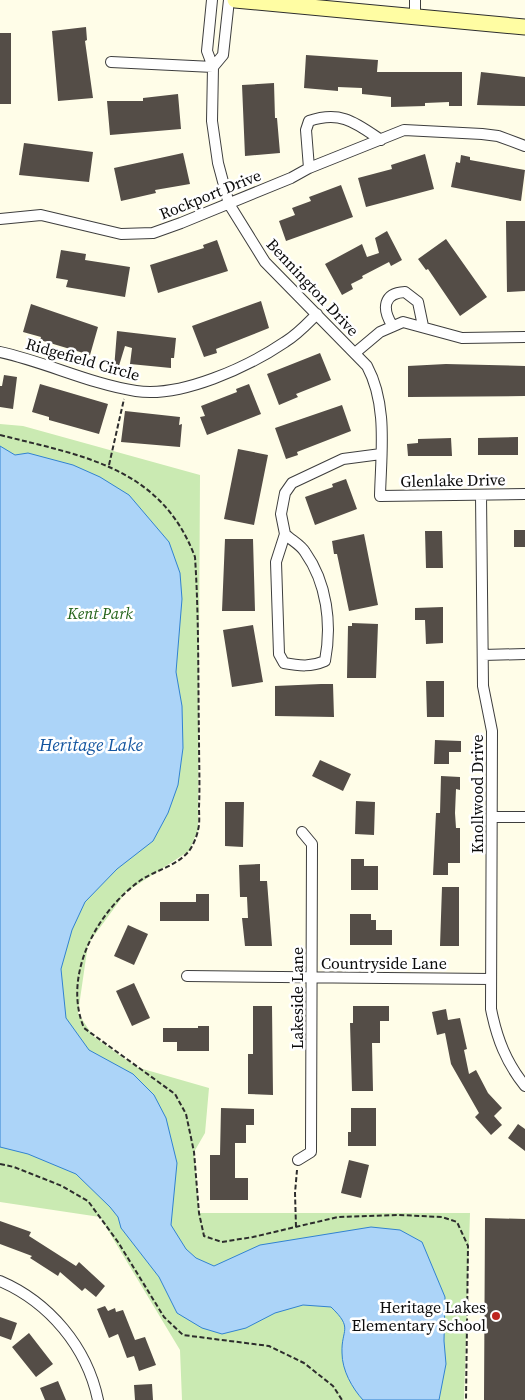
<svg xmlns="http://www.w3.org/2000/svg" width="525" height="1400" font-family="'Source Serif 4',serif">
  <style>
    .green { fill: #caeab2 }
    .water { fill: #acd4f8; stroke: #3182d1 }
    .building { fill: #544d47 }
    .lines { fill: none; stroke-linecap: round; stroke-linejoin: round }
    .street-casing { stroke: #3e3e3e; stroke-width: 12 }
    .secondary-casing { stroke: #2d2d2d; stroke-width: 17 }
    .path { stroke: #2d2d2d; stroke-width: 2; stroke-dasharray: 5 2.5; stroke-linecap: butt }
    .street { stroke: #fff; stroke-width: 10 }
    .secondary { stroke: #fffda3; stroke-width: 15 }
    .poi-dot { fill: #be2620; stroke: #fff; stroke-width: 2 }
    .labels { text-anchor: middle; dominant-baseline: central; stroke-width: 5; stroke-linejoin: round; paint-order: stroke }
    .street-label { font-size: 16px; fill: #0b0b0b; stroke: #fff }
    .park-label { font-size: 16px; font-style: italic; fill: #23631a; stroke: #fff }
    .poi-label { font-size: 16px; fill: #0b0b0b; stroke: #fff; text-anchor: end }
    .water-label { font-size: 18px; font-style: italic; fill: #12549f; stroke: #fff }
  </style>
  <rect width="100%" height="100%" fill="#fffde8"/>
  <path class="green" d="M0,424L23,426L200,475L198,830L189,851L126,892L88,944L78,1013L93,1036L136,1067L209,1088L205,1133L194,1152L199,1213H470L464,1400H182L180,1350L100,1217L0,1202Z"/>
  <path class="water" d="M0,446L15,455L28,453L73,465L100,477L129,495L169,542L180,573L182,599L176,672L182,706L183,748L178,785L168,813L153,841L117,869L85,902L72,930L61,969L66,1018L89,1050L133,1074L154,1095L166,1118L177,1163L171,1225L186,1249L196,1258L214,1266L260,1245L371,1227L400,1230L422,1242L445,1297L444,1341L446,1364L439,1400H363C352,1388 342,1370 342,1353C341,1329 354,1329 331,1307L303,1305L275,1313L246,1328L222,1334L202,1328L177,1313L159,1277L121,1228L118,1217L110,1207L76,1174L28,1154L0,1147Z"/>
  <path class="building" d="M86,27L87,40L85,41L93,98L58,101L52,31Z
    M0,33H11V104H0Z
    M306,55L378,60L377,72H462V106H449V102L425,103V106L391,107V97L362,94V88L338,87V91L304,88Z
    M481,72L525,77V106L477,105Z
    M274,83L275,118H277L280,153L245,156L242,85Z
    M178,94L181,129L110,135L107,101H143V98Z
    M24,143L93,152L89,182L19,175Z
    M183,153L190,184L155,190L156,193L121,201L114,168Z
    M425,154L434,189L366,207L358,178L392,169L391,165Z
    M461,155L470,157V160L525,170L521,201L451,187L456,162L460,163Z
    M341,185L353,217L286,241L279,221L295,215L292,208L311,201L309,197Z
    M506,221H525V291L507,292Z
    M387,231L402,260L391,266L389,262L362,276L363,278L351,284L353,289L342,295L325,264L362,244L367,257L379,253L375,238Z
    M446,239L487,297L460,316L428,269L426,270L418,259Z
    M217,240L228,271L158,293L150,265L204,248L203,245Z
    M61,250L86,254L85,260L130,267L125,297L66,287L68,280L56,278Z
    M261,301L269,328L216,349L217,353L204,357L192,326Z
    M31,304L98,327L90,355L40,340L41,337L23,332Z
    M117,331L176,338L174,358H171V368L130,364L132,348L125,346L118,369H114Z
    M320,353L331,380L296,394L298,397L279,405L267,374Z
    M446,364L525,366V396L408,397V366Z
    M4,375L17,377L13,409L0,407V386H2Z
    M40,384L108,404L99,434L49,420V417L32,412Z
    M249,384L261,414L207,435L200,417L205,416L201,406L237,392L236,389Z
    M342,405L351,431L297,452L298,455L286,459L275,428Z
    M125,411L180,417L179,425L182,424L180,447L121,442Z
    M518,437V455H478V438Z
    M451,438L452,456H408L407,444L418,443V439Z
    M238,449L268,455L254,525L224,519Z
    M346,479L357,509L315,525L305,497L333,487L332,484Z
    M514,530H525V547H514Z
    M425,531H442L443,568H426Z
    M364,534L378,605L349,611L337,554H334L332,541Z
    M225,539H253L255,611H222Z
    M443,607V643L426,644L425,620H415V608Z
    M352,623L378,624L376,678H347L348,626H352Z
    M253,625L263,682L232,687L223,630Z
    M426,681H444V717H427Z
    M321,684H333L334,717L275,716V686Z
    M435,740L461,741V752H449V764H434Z
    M320,760L351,774L343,791L312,776Z
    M441,776L460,777V790L456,789L455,813L456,828H460V863H448V875H433L436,813H440Z
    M356,801L375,802L374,835L355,834Z
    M225,802H244L243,847L225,846Z
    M351,859H364V866H378V890H351Z
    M260,864V881H267L272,946H245L242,918H248L247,897H240L239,865Z
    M442,887H459V946H440Z
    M196,894H209V921H160V902H196Z
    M350,914H371V920H376V930H392V945H350Z
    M128,925L148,934L134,965L114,956Z
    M134,983L150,1018L132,1026L116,991Z
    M253,1006H272L273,1095L248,1094V1054H253Z
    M353,1006H389V1021H380V1043H372L373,1091H352L350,1023H353Z
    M446,1009L448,1020L460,1018L467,1049L464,1050L469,1074L476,1070L488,1093L502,1108L494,1116L502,1125L491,1135L475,1117L479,1113L451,1064L445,1033L437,1035L432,1012Z
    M198,1026H209V1051H177V1042H163V1028H198Z
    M221,1108L254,1109V1125H246V1143H235V1178H248V1200H210V1155H220Z
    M351,1108H376V1146H348V1132H351Z
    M518,1124L525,1129V1151L508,1138Z
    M349,1160L369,1165L361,1198L341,1193Z
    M485,1218L525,1219V1400H484Z
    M0,1221L31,1232L29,1236L76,1266L79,1262L105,1286L96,1297L85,1288L82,1291L60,1272L58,1276L30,1258L32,1256L0,1244Z
    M105,1306L108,1311L115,1308L116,1312L123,1310L135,1340L145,1337L156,1365L139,1371L134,1356L127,1358L118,1334L109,1338L97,1309Z
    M0,1317L17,1323L11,1340L0,1336Z
    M29,1333L53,1364L36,1377L12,1347Z
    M58,1381L66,1400H45L40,1388Z
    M152,1384L153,1400H135L134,1385Z"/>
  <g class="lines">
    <defs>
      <path id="street" d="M212,0L207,51L213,67L212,121L218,163L229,204L265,262L367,366C388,405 381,453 380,496L525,494
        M415,17V0
        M111,62L213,67
        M213,67L223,55L229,0
        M309,168L306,130L309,121C341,110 356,123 381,140
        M0,219L41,215L121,234L153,233L181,223L291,178L309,168L404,130L482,134L498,136L525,146
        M392,325C382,309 383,293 405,292L418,302L423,326
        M0,352C46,362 90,384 136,391C181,398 248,367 285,342C297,335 307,324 317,314
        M355,353L380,332L403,322L462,338L525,337
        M481,495L483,686L492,731L491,1009C497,1039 506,1062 525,1086
        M285,534C291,540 301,545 305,552C327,583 332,624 325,661C311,667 300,666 284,663L279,654L276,562L285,534L281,514L285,493L292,483L343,459L381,454
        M483,655L525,654
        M492,817H525
        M187,976L491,979
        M298,1160L311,1152L312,844L302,832
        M0,1281C49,1302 87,1347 98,1400"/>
      <path id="secondary" d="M235,0L525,27"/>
    </defs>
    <use href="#street" class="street-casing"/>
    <use href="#secondary" class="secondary-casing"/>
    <path class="path" d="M0,435C83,456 161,467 195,557C199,618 198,679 199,739C199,762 200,785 199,807C199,815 200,823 198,830C197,836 193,846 189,851C177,866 156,870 141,880C97,911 62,975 84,1028L175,1094L186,1114L194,1152L199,1213L204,1236L222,1242L253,1237L338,1217L399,1215L442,1217L457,1222L468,1246L466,1400
      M109,465L124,399
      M0,1164L14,1167L62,1186L88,1201L118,1242L164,1317L183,1335L269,1346L304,1363L333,1386L342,1400
      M296,1227L295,1193L297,1170"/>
    <use href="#street" class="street"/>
    <use href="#secondary" class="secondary"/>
  </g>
  <circle class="poi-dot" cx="496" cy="1316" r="5"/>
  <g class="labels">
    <g class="street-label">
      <text transform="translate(210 194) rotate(-22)">Rockport Drive</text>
      <text transform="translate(313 287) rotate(47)">Bennington Drive</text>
      <text transform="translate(83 359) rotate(16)">Ridgefield Circle</text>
      <text transform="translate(453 480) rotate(-1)">Glenlake Drive</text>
      <text transform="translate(477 794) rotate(-90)">Knollwood Drive</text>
      <text x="384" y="963">Countryside Lane</text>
      <text transform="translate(297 998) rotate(-90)">Lakeside Lane</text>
    </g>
    <g class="park-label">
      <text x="100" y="613">Kent Park</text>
    </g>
    <g class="poi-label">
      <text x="486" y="1307">Heritage Lakes<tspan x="486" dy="18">Elementary School</tspan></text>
    </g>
    <g class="water-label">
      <text x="91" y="744">Heritage Lake</text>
    </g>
  </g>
</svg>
